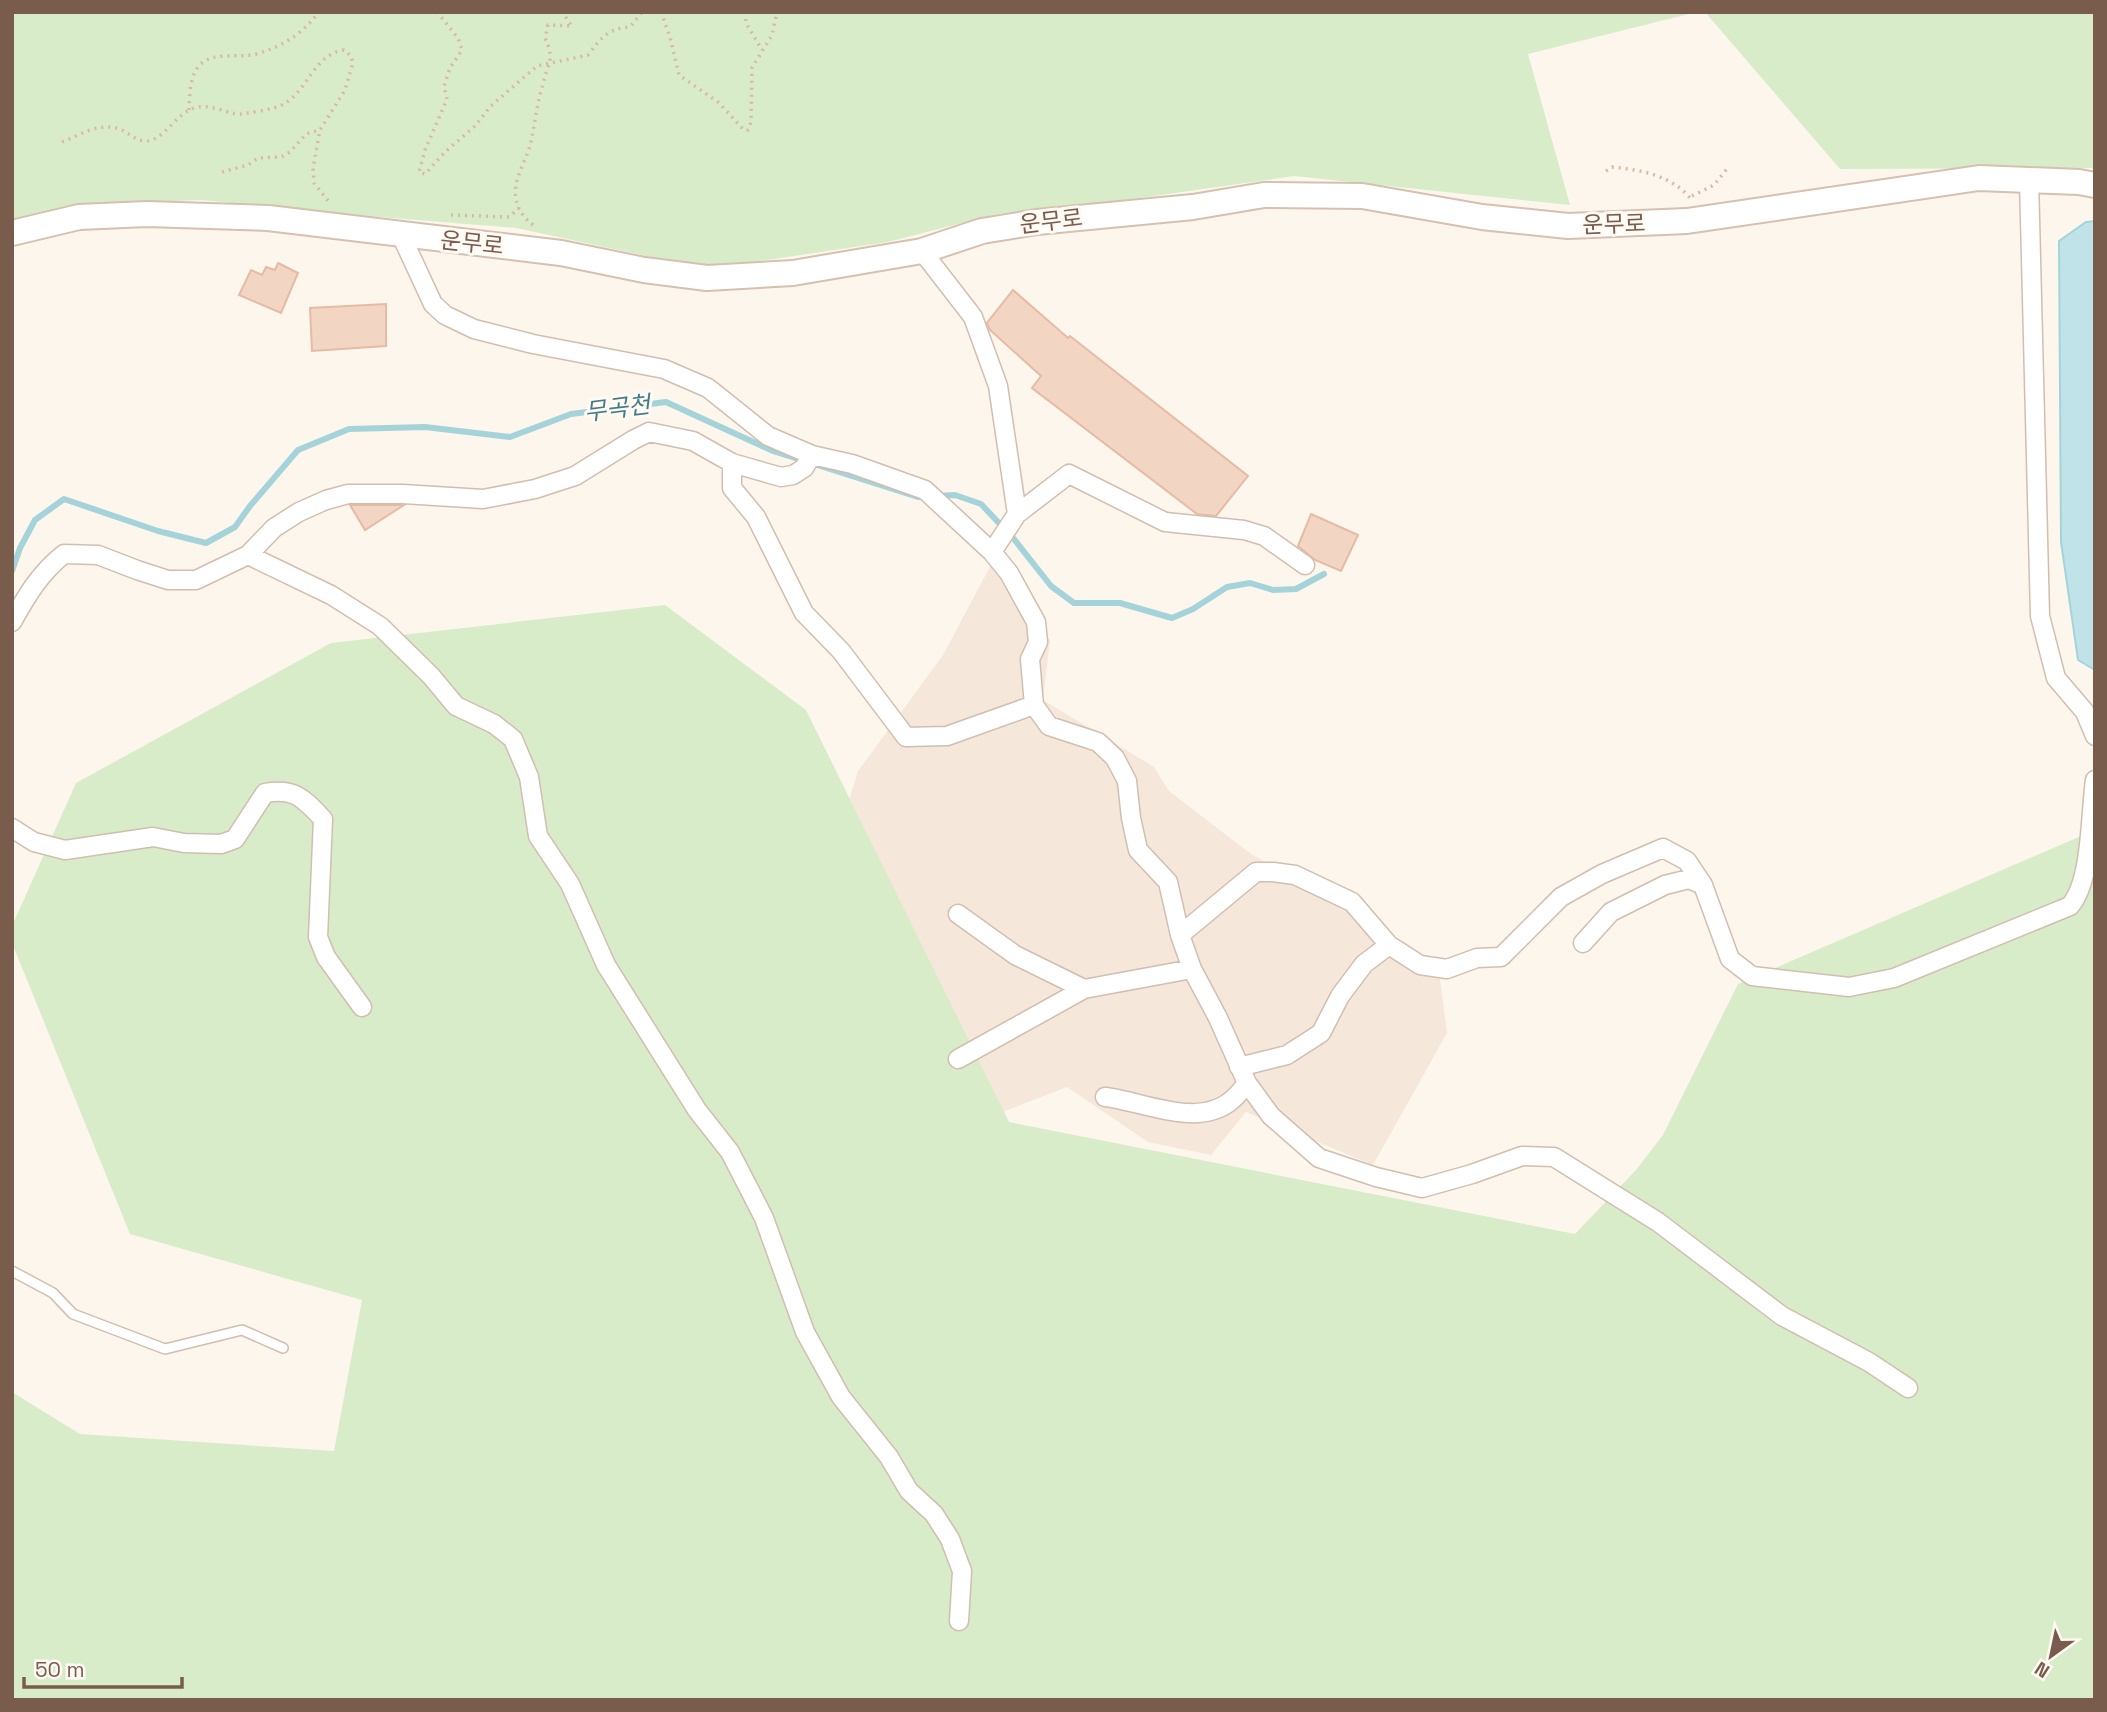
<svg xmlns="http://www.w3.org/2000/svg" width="2107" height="1712" font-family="'Space Grotesk','Noto Sans KR',sans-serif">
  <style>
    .residential { fill: #f5e8da }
    .green { fill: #d8ecc9 }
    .water { fill: #bfe3e8; stroke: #a5d3da; stroke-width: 2 }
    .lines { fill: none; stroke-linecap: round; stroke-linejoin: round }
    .stream { stroke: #a5d3da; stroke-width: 6 }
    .building { fill: #f3d5c3; stroke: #e6bba3; stroke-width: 2 }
    .lane-casing { stroke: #d1beb0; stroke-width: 12 }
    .street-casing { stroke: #d1beb0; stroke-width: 21 }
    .secondary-casing { stroke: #d6c0b0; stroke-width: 28 }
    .path { stroke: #d9b8a5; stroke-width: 3.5; stroke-dasharray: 2 5; stroke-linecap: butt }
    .lane { stroke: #fff; stroke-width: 9 }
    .street { stroke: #fff; stroke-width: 18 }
    .secondary { stroke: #fff; stroke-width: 24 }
    .labels { text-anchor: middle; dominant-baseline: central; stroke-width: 6; stroke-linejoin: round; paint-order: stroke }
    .street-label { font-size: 23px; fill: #7a5c4d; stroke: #fffaf3 }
    .water-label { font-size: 24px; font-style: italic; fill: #437c86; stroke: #fffaf3 }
  </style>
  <rect width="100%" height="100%" fill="#fdf6ec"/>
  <path class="residential" d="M992,563L1050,640L1043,700L1154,767L1169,791L1251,854L1348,907L1381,943L1440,979L1447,1033L1373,1165L1246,1112L1211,1155L1148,1142L1067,1087L972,1124L834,848L858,771L943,655Z"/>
  <path class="green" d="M12,12H1697L1528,54L1570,205L1294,176L1140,198L997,214L888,242L707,269L516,228L317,212L202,200L77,204L12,220Z
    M1705,12H2095V168L1840,169Z
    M665,605L806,710L1009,1122L1575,1234L1636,1170L1663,1135L1738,984L2095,830V1700H12V1392L80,1434L334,1451L362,1300L130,1234L12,943V926L76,783L331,643Z"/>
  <path class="water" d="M2095,221V670L2078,660L2061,542L2059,241L2086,222Z"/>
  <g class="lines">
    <path class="stream" d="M935,496L955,495L981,504L1014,539L1051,586L1074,603H1120L1172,618L1193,609L1227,587L1250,583L1273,590L1296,589L1324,574
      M12,571L20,548L35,520L64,499L158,531L206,543L235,527L250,506L298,450L349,429L425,427L510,437L571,414L666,402L773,451L918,497L924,496"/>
  </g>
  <path class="building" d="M278,263L298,273L281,313L239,295L251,270L262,275L266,267L275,270Z
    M1013,290L1068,338L1070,336L1248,476L1216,516L1197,514L1032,388L1041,376L990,330L987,323Z
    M386,304V346L312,351L310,308Z
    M350,505H404L365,530Z
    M1311,514L1358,535L1341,571L1315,560L1298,546Z"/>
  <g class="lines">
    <defs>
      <path id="lane" d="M12,1271L53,1293L73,1314L165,1349L242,1330L283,1348"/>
      <path id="street" d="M2029,179L2040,616L2056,678L2085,712L2095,736
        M401,235L433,304L445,315L474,329L533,344L664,369L708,388L768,436L812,455L852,464L925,490L992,552L1009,573L1036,622L1038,642L1030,659L1034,705L1049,726L1098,742L1115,758L1127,781L1131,818L1138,850L1168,882L1180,935L1192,969L1218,1018L1247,1083L1271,1116L1319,1158L1376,1177L1422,1188L1472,1174L1522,1156L1554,1157L1658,1222L1782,1316L1869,1362L1908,1388
        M922,251L973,317L998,386L1017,514
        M732,463V488L756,517L804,613L841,651L906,737L947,736L1034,705
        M992,552L1017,514L1069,474L1165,522L1244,530L1264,536L1305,565
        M248,555L331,595L380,626L431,676L456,706L494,724L513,739L529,777L538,836L570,884L606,965L697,1110L730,1152L764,1218L805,1332L841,1397L889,1457L909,1491L934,1514L950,1539L962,1571L959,1621
        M12,622C27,595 40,573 64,554L98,555L137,570L168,580H196L248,555L274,528L299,512L326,500L348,494H403L483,499L535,489L575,476L633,440L649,432L693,441L732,463L781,477L793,475L804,468L812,455
        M12,828L34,842L65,850L153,837L184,843L221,844L235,839L265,793C295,788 303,798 323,819L318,937L326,957L362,1007
        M958,914L1015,955L1084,989L1192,969
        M1180,935L1256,872H1273L1295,875L1352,902L1389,945
        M1583,943L1611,912L1665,885L1689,879L1703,885
        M958,1059L1084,989
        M1239,1067L1287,1055L1321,1033L1340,996L1364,964L1389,945L1420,965L1447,969L1477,958L1501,957L1561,897L1602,874L1663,848L1687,861L1703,885L1730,959L1752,976L1849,987L1894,978L2070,906C2092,881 2090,814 2095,780
        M1105,1097C1143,1101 1199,1130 1233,1099C1238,1095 1243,1088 1247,1083"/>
      <path id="secondary" d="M12,233L79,217L147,214L268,218L561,253L644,270L707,278L793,273L922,251L982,231L1037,222L1193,207L1264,195L1362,196L1482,217L1568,226L1687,221L1979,178L2079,182L2095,185"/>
    </defs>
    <use href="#lane" class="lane-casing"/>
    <use href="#street" class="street-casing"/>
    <use href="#secondary" class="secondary-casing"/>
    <path class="path" d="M437,12L458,38L462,50L450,68L444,86L447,99L425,150L419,172L425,174L445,152L474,127L491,106L537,66L588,55C600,39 608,28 630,27L642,12
      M661,12L670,37L679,75L718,102L744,130H748L751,122L752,68L772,35L777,12
      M745,12L746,23L762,50
      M189,110C190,96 189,79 198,67C212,50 237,59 256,54C282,47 302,34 319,12
      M62,142C82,134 101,121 122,130C130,134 136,141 146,141C165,140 175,114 194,108C212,103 226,114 240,114C245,114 272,109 277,107C307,97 311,55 344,50L351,56L353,63L345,90L320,130L313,168L314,183L329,202
      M1606,171L1612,167C1641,170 1671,175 1690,198
      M222,172L248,165L258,158L281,157L290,152L306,134L320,130
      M1692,196L1714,185L1727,169
      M451,215L509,217L519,208
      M533,225C524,218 518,210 516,199C512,180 527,160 531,142C535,123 537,103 543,84C548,63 555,59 545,38L548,25L572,26L562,12"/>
    <use href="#lane" class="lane"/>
    <use href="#street" class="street"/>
    <use href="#secondary" class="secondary"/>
  </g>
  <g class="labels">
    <g class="street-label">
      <text transform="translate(1051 221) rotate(-7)">운무로</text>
      <text transform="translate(1614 224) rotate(-2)">운무로</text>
      <text transform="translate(472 243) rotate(6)">운무로</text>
    </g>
    <g class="water-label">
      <text transform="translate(617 408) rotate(-7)">무곡천</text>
    </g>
  </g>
  <rect width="2107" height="1712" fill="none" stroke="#7a5c4d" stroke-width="28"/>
  <g transform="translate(2051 1656) rotate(213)" stroke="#fffaf3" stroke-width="5" paint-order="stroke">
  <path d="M0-5L12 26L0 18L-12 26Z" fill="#7a5c4d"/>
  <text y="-10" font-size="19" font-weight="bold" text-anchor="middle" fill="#7a5c4d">N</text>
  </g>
  <path d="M24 1677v10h158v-10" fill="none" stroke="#7a5c4d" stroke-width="3.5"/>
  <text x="35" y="1677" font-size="21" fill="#7a5c4d" stroke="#fffaf3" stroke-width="5" paint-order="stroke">50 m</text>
</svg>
